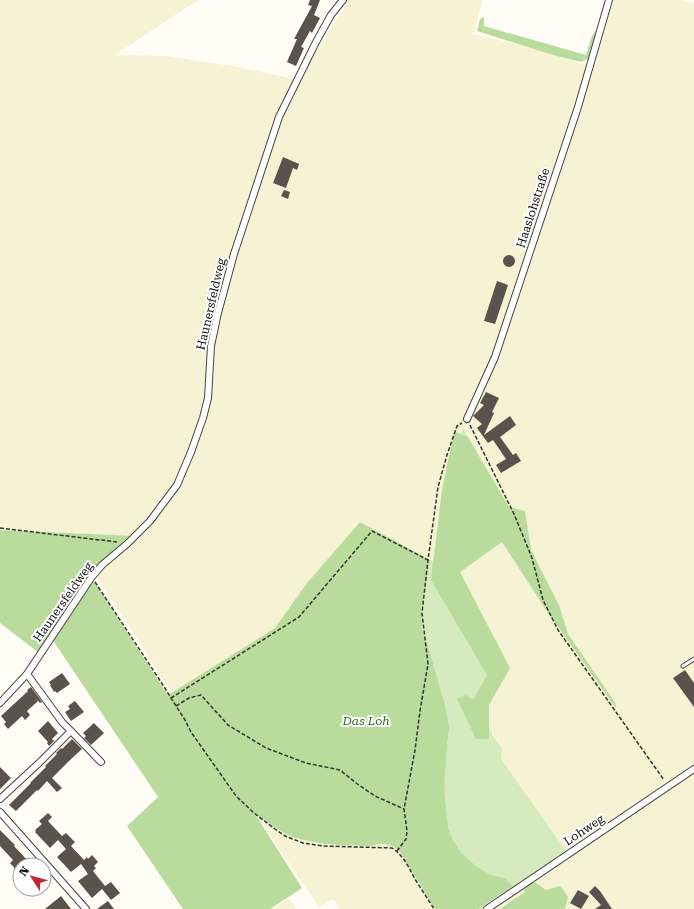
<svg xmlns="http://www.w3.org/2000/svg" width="694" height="909" font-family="'Roboto Serif',serif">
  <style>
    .farmland { fill: #f6f3d4 }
    .green { fill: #d5ebbd }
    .forest { fill: #b9dc9c }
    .building { fill: #5a524d }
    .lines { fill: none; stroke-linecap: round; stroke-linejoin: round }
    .lane-casing { stroke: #444; stroke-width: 5 }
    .street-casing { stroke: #444; stroke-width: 8 }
    .path { stroke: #333; stroke-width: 1.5; stroke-dasharray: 4 2; stroke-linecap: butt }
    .lane { stroke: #fff; stroke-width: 3 }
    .street { stroke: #fff; stroke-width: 6 }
    .labels { text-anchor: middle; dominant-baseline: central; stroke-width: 4; stroke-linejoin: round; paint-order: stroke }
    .street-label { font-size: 12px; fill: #111; stroke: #fff }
    .park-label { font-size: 12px; font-style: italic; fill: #2f6b1f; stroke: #fff }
  </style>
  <rect width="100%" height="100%" fill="#fffdf5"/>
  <path class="farmland" d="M0,0H198L115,55L168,56L238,67L298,80L349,0H483L473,34L518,44L590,66L611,0H682L694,3V909H340L333,899L319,907L165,683L140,643L98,579V572L135,536L0,530Z
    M289,898L296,909H272Z"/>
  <path class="green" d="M463,428L518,529L454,571L478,607L509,671L495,689L487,705L489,727L494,738L502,749L501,759L566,851L479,909H458L403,854L393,847L382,844L317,840L371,529L434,562L448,466Z"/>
  <path class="forest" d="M484,17V26L586,55L592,36L597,30L588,59L581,62L553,55L477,31L480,19Z
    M454,431L468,437L509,507L525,511L531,550L559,605L568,634L616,704V708L548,613L502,542L460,572L510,668L489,705V739H476L457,699L466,695L473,700L487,675L431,580L442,490Z
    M360,522L430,560L421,609L423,622L421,628L428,646L445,705L449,727L447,745L444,788L448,828L453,840L461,853L477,867L491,875L504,878L513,886L478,909H435L401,853L393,846L387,844H379L370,846L342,845L324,844L295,838L284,833L255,814L302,888L270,909H183L127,826L158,797L54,642L48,638L39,653L0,623V530L136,536L114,555L91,581L95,583L168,695L275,628L307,583Z
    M533,881L546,890L560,886L568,897L565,909H500L525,892L523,887Z"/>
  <path class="building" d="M310,0H320L314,15L320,18L312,33L310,31L301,47L304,48L296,66L287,62L297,39H294L312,6L308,5Z
    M283,157L299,164L297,170L293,168L286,188L273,183Z
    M284,190L290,192L288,199L281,196Z
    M503 261a6 6 0 1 1 12 0a6 6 0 1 1-12 0Z
    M497,281L508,285L495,324L484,321Z
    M486,392L499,398L492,412L494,413L484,435L510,416L516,425L500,437L513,455L516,453L521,461L501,473L496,465L506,459L493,440L488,443L477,428L482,424L473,416L484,405L480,403Z
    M685,670L694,683V707L673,678Z
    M62,673L70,684L57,693L55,691L54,692L50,685H51L49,682Z
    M31,687L42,702L40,703L33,695L38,701L27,711L30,715L25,720L22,716L8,729L4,724L6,722L1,716L28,691L27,690Z
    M75,701L84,712L71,721L65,712L70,709L68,706Z
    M48,721L58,733L52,739L54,741L49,746L47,743L48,742L38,731Z
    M94,723L104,733L91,745L84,738L86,736L83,733Z
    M72,739L82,749L70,760L52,778L62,788L57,792L47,781L38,791L37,790L16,811L9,805L31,783H30L46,767L45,766L57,754L56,753L61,748L62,749Z
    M0,767L11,778L0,789Z
    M48,813L52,817L48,821L62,836L66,833L75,842L71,846L84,860L87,857L88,859L92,855L98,862L94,866L96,868L93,871L105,886L111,882L120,893L111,900L102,889L92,898L78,881L88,874L81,864L71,872L57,857L66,849L58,840L50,848L35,832L36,831L35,830L42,824L39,821Z
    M0,830L15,845L14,846L28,861L24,865H20V874L10,863L13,860L0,846Z
    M595,886L600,891L612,909H595L601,905L589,892Z
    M578,890L589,896L581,909L570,903Z
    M61,896L71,909H45Z
    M108,901L114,909H97Z"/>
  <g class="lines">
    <defs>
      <path id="lane" d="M683,666L694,659"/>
      <path id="street" d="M467,419L495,357L578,107L609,0
        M0,703L27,674L91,578L102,565L127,544L150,521L177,485L191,452L203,418L208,398L211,346L218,313L234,254L279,117L316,42L331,15L343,0
        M71,731L101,762
        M0,799L39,763L71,731L62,722L27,674
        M0,812L86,909
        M487,909L694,769"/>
    </defs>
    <use href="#lane" class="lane-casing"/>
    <use href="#street" class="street-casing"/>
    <path class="path" d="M470,425L514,514L532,558L543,600L558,630L664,780
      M0,528L117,542
      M95,582L163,685L171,698L185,720L191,732L236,796L254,813L275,829L285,836L303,843L323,846L392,848C404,856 408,866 415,879C421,889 428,899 434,909
      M171,698L299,617L372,531L428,560
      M176,706L189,698L201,695L228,725L266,748L306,763L340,770L356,783L375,796L404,809
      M397,851L406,839L407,831L404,809L415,750L420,711L428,664L422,613L428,560L438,487L447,455L457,426L462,423"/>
    <use href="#lane" class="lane"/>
    <use href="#street" class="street"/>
  </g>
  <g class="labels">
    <g class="street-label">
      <text transform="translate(533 208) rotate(-72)">Haaslohstraße</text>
      <text transform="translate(211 304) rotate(-77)">Haunersfeldweg</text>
      <text transform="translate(63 602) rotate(-55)">Haunersfeldweg</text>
      <text transform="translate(584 830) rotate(-34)">Lohweg</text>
    </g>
    <g class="park-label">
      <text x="366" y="721">Das Loh</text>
    </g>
  </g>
  <g transform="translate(32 877) rotate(306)"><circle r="19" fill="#ffffff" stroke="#a0a0a0"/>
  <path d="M0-3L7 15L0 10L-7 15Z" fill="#c4262e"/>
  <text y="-6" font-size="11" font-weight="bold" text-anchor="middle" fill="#111111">N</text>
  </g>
</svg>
